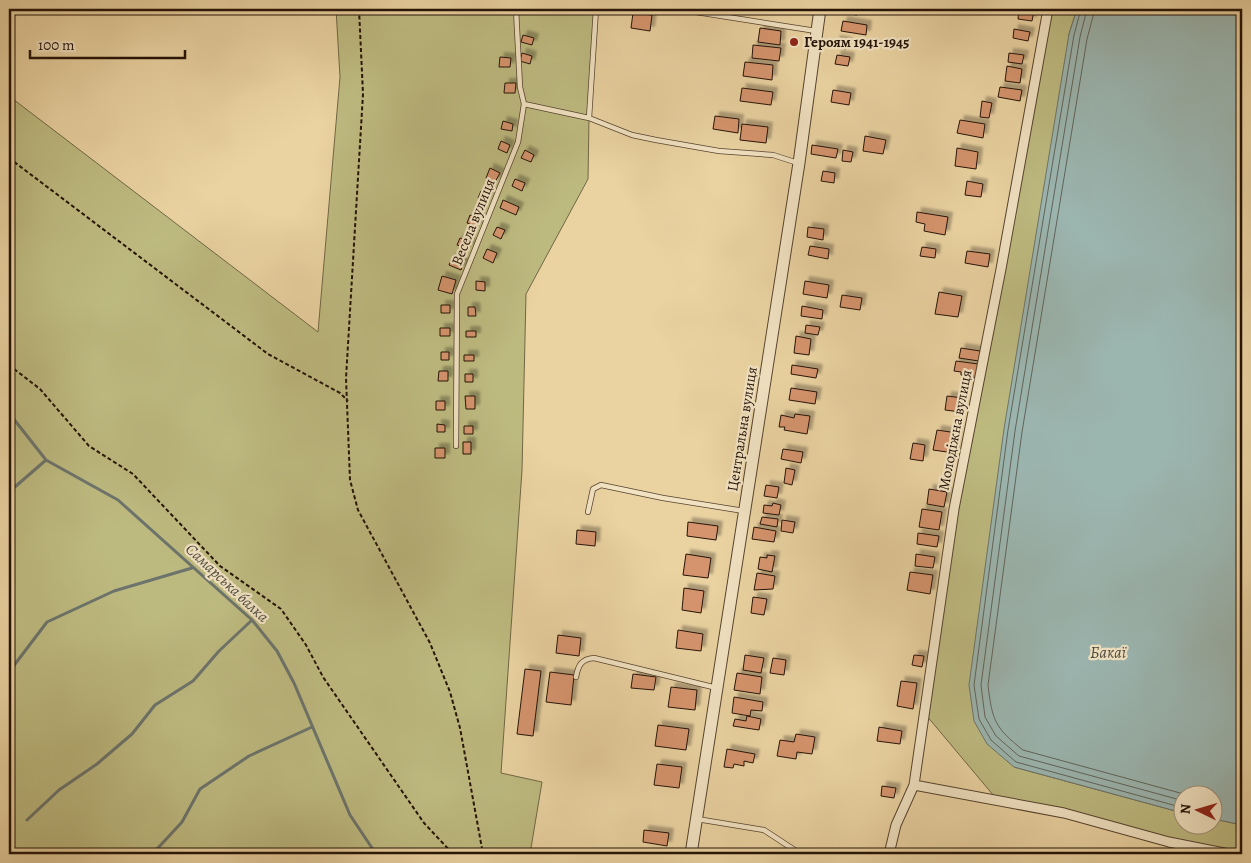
<svg xmlns="http://www.w3.org/2000/svg" width="1251" height="863" font-family="Alegreya,serif">
  <style>
    .green { fill: #bdba80; stroke: #716644 }
    .water { fill: #9bb5af; stroke: #6c746c }
    .lines { fill: none; stroke-linecap: round; stroke-linejoin: round }
    .shore { stroke: #60645b; stroke-width: 1 }
    .stream { stroke: #6c746c; stroke-width: 3 }
    .building { fill: #d5946d; stroke: #251307; filter: url(#shadow) }
    .service-casing { stroke: #56432e; stroke-width: 6 }
    .minor-casing { stroke: #56432e; stroke-width: 11 }
    .tertiary-casing { stroke: #56432e; stroke-width: 13 }
    .path { stroke: #251307; stroke-width: 2; stroke-dasharray: 4 2.5; stroke-linecap: butt }
    .service { stroke: #f1e2c2; stroke-width: 4.5 }
    .minor { stroke: #f1e2c2; stroke-width: 9 }
    .tertiary { stroke: #f1e2c2; stroke-width: 11 }
    .poi-dot { fill: #8f2418; stroke: #f1e2c2; stroke-width: 2 }
    .labels { text-anchor: middle; dominant-baseline: central; stroke-width: 4.5; stroke-linejoin: round; paint-order: stroke }
    .poi-label { font-size: 15px; font-weight: bold; fill: #251307; stroke: #f1e2c2; text-anchor: start }
    .street-label { font-size: 15px; fill: #251307; stroke: #f1e2c2 }
    .water-label { font-size: 16px; font-style: italic; fill: #4e4c42; stroke: #f1e2c2 }
  </style>
  <defs>
    <filter id="shadow"><feDropShadow dx="4.5" dy="-4.5" stdDeviation="1" flood-color="#0004"/></filter>
  </defs>
  <rect width="100%" height="100%" fill="#ead2a1"/>
  <filter id="stains"><feTurbulence type="fractalNoise" baseFrequency=".004" numOctaves="4"/><feColorMatrix values="0 0 0 0 .2 0 0 0 0 .09 0 0 0 0 .02 0 0 0 .5 -.17"/></filter>
  <radialGradient id="worn" r=".72"><stop offset=".6" stop-color="#630" stop-opacity="0"/><stop offset="1" stop-color="#630" stop-opacity=".3"/></radialGradient>
  <path class="green" d="M336,9H596L589,118L588,179L526,294L522,470L501,773L542,782L530,854H9V96L318,332L340,77Z
    M1048,9H1077L1069,34L1014,767L1183,813L1184,826H1214V819L1242,825V854H1229L999,802L926,715L954,509Z"/>
  <path class="water" d="M1077,9H1242V825L1214,819V796H1184L1183,813L1014,767L987,744L974,721L969,685L1004,429L1069,34Z"/>
  <g class="lines">
    <path class="shore" d="M1081,9L1074,35L1008,430L974,685L979,719L991,740L1016,762L1184,808
      M1087,9L1080,37L1015,431L981,685L985,717L996,736L1019,756L1184,801
      M1095,9L1087,39L1022,432L988,685C992,720 995,728 1023,750L1191,796"/>
    <path class="stream" d="M9,413L46,460L118,500L252,620L277,651L294,683L350,815L376,854
      M9,492L46,460
      M9,672L47,622L114,591L192,568
      M27,820L59,790L97,764L132,734L155,705L193,681L219,651L252,620
      M145,854L158,848L182,822L200,789L249,756L312,727"/>
  </g>
  <path class="building" d="M842,9H858L857,15L842,13Z
    M1019,9L1034,10L1032,21L1018,19Z
    M633,13L652,15L650,31L631,28Z
    M843,21L867,25L866,35L841,31Z
    M760,28L781,31L780,45L758,42Z
    M1014,29L1030,32L1028,41L1013,38Z
    M523,35L534,38L532,45L521,42Z
    M836,40L847,42L846,49L835,47Z
    M753,45L781,48L779,61L752,58Z
    M522,53L532,56L530,64L520,61Z
    M1009,53L1024,55L1022,64L1008,62Z
    M837,55L850,57L848,66L835,64Z
    M500,57L511,58L510,67H499Z
    M745,62L773,65L772,80L743,76Z
    M1007,66L1022,69L1020,83L1005,81Z
    M505,83H516L515,93H504Z
    M1000,87L1022,90L1020,101L998,97Z
    M742,88L773,92L771,105L740,101Z
    M833,90L851,93L849,105L831,102Z
    M982,101L992,103L989,118L980,117Z
    M715,116L739,119L738,133L713,129Z
    M960,120L985,124L983,138L957,133Z
    M503,121L513,124L512,131L501,129Z
    M742,124L768,127L766,143L740,140Z
    M865,136L886,140L883,154L863,151Z
    M501,141L510,145L507,153L498,149Z
    M812,145L838,149L836,158L811,154Z
    M957,148L978,152L976,169L955,166Z
    M525,150L534,155L531,162L521,158Z
    M843,150L853,152L851,162L842,161Z
    M490,168L500,173L495,182L486,178Z
    M823,171L835,173L834,183L821,181Z
    M515,179L525,183L522,191L512,186Z
    M967,181L983,184L981,197L965,195Z
    M481,191L489,194L485,201L478,198Z
    M503,200L519,207L516,215L500,208Z
    M917,212L948,217L945,235L924,231L925,224L916,222Z
    M470,215L480,219L477,227L467,223Z
    M497,227L505,230L501,239L493,235Z
    M808,227L824,229L823,240L807,237Z
    M460,238L471,243L469,249L457,245Z
    M810,246L829,249L828,259L808,255Z
    M922,247L936,249L935,258L920,256Z
    M487,249L497,253L493,263L483,258Z
    M967,251L990,254L988,267L965,263Z
    M452,258L464,263L461,270L449,265Z
    M442,276L456,280L452,294L438,290Z
    M476,281L485,282V291L476,290Z
    M805,281L829,285L827,298L803,294Z
    M939,292L962,296L958,317L935,314Z
    M842,295L862,298L860,310L840,307Z
    M441,305H450V313H441Z
    M802,306L823,310L822,319L801,316Z
    M468,307H475L476,316H468Z
    M806,325L820,327L818,335L805,333Z
    M440,328H450V336H440Z
    M466,331H476V337H466Z
    M796,336L811,339L809,355L794,353Z
    M961,348L980,351L979,361L959,358Z
    M441,352H449V360H441Z
    M464,355H474V361H464Z
    M956,361L978,364L976,378L961,375V372L954,371Z
    M792,365L818,369L816,378L791,374Z
    M439,371H448V381H438Z
    M465,374H473V382H465Z
    M791,388L817,392L815,404L789,400Z
    M465,396H475V409H466Z
    M947,396L963,398L961,412L945,410Z
    M436,401H445V410H436Z
    M795,414L810,416L807,434L784,430L785,427H779L781,415L794,418Z
    M437,424L445,425V432H437Z
    M464,426H473V434H464Z
    M937,430L957,433L954,453L933,450Z
    M463,442H471V454H463Z
    M913,443L925,445L923,461L910,459Z
    M435,448H445V458H435Z
    M783,449L803,452L801,463L781,459Z
    M786,468L795,470L792,485L784,483Z
    M766,485L779,487L777,498L764,496Z
    M929,489L947,492L944,507L927,504Z
    M773,503L781,505L779,515L763,513L764,505L772,506Z
    M922,509L942,512L939,530L919,527Z
    M762,517L778,519L777,527L760,524Z
    M782,520L795,522L793,533L781,531Z
    M688,522L718,526L716,540L687,536Z
    M754,527L776,531L774,542L752,539Z
    M577,530L596,532L595,546L576,544Z
    M918,533L939,536L937,547L917,544Z
    M686,554L711,558L708,578L683,575Z
    M916,554L935,557L933,568L915,566Z
    M767,555L775,556L772,572L758,569L760,557L767,558Z
    M910,572L933,575L930,594L907,590Z
    M757,573L775,576L773,589L754,590Z
    M684,588L704,591L701,613L682,610Z
    M753,597L767,599L764,615L751,613Z
    M678,630L703,634L701,651L676,648Z
    M558,635L581,638L579,656L556,653Z
    M745,655L764,658L761,673L743,670Z
    M914,655L924,656L922,667L912,665Z
    M773,658L786,660L784,675L770,673Z
    M525,669L541,671L533,736L517,734Z
    M550,672L574,675L571,705L546,702Z
    M737,673L762,677L760,694L734,690Z
    M633,674L656,677L654,690L631,688Z
    M901,681L917,683L913,709L897,706Z
    M671,687L697,690L695,710L668,707Z
    M734,697L763,702L762,711L751,710L750,716L732,713Z
    M747,716L761,719L759,730L733,726L735,719L746,721Z
    M658,725L689,729L686,750L655,746Z
    M879,727L902,731L900,744L877,741Z
    M796,734L815,737L812,754L797,752L796,759L777,756L780,740L794,742Z
    M727,749L755,754L753,763L744,761V766L734,764L733,768L724,767Z
    M657,764L682,767L679,788L654,785Z
    M882,786L896,788L894,798L881,796Z
    M644,830L669,833L667,846L643,842Z"/>
  <g class="lines">
    <defs>
      <path id="service" d="M677,9L816,31
        M524,104L589,118L632,135L656,140L719,151L773,155L798,163
        M589,118L596,9
        M456,446L457,294L518,142L524,104L520,87L516,9
        M588,512L593,489L601,485L663,498L744,511
        M576,677C578,666 581,659 594,658L717,688
        M697,819L764,830L796,851"/>
      <path id="minor" d="M914,785L1064,813L1169,842L1229,854
        M889,854L896,825L914,785L954,509L1001,269L1048,9"/>
      <path id="tertiary" d="M691,854L799,163L820,9"/>
    </defs>
    <use href="#service" class="service-casing"/>
    <use href="#minor" class="minor-casing"/>
    <use href="#tertiary" class="tertiary-casing"/>
    <path class="path" d="M359,9L363,94L346,378L350,480L358,510L430,643L450,692L460,728L483,854
      M9,158L268,354L340,393L348,401
      M9,365L40,389L89,446L133,474L220,566L281,609L306,645L323,677L424,823L453,854"/>
    <use href="#service" class="service"/>
    <use href="#minor" class="minor"/>
    <use href="#tertiary" class="tertiary"/>
  </g>
  <circle class="poi-dot" cx="794" cy="42" r="5"/>
  <g class="labels">
    <g class="poi-label">
      <text x="804" y="42">Героям 1941-1945</text>
    </g>
    <g class="street-label">
      <text transform="translate(473 222) rotate(-68)">Весела вулиця</text>
      <text transform="translate(742 429) rotate(-81)">Центральна вулиця</text>
      <text transform="translate(955 430) rotate(-79)">Молодіжна вулиця</text>
    </g>
    <g class="water-label">
      <text transform="translate(227 583) rotate(43)">Самарська балка</text>
      <text x="1108" y="653">Бакаї</text>
    </g>
  </g>
  <rect width="1251" height="863" fill="none" stroke="#ead2a1" stroke-width="30"/>
  <rect x="10" y="10" width="1231" height="843" fill="none" stroke="#251307" stroke-width="2.5"/>
  <rect x="15" y="15" width="1221" height="833" fill="none" stroke="#251307"/>
  <g transform="translate(1198 810) rotate(275)"><circle r="24" fill="#f1e2c2" stroke="#9f8f77"/>
  <path d="M0-4L9 19L0 12L-9 19Z" fill="#8f2418"/>
  <text y="-8" font-size="14" font-weight="bold" text-anchor="middle" fill="#251307">N</text>
  </g>
  <path d="M30 50v8h155v-8" fill="none" stroke="#251307" stroke-width="2.5"/>
  <text x="38" y="50" font-size="15" fill="#251307" stroke="#f1e2c2" stroke-width="4" paint-order="stroke">100 m</text>
  <rect width="100%" height="100%" filter="url(#stains)"/>
  <rect width="100%" height="100%" fill="url(#worn)"/>
</svg>
